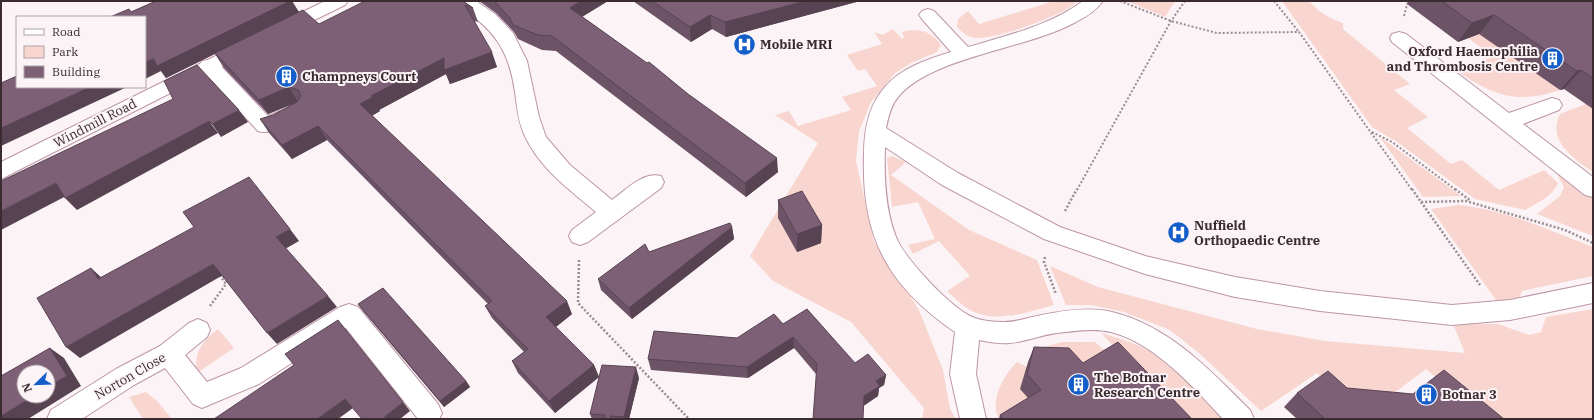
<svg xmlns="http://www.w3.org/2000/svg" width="1594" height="420" font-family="'IBM Plex Serif',serif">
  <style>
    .green { fill: #f8d6cf }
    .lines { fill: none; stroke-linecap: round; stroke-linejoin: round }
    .minor-casing { stroke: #bc96a5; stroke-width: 2 }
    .major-casing { stroke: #bc96a5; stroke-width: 2 }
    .path-far1 { stroke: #988c91; stroke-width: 2; stroke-dasharray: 2 2; stroke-linecap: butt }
    .path { stroke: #988c91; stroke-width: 2.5; stroke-dasharray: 2 2; stroke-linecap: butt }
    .minor { fill: #fff; fill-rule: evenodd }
    .major { fill: #fff; fill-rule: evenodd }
    .wall { fill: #6c5365 }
    .shaded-wall { fill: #584353 }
    .building { fill: #7d6076; stroke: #584353 }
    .labels { text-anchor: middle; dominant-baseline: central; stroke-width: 4; stroke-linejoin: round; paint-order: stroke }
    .poi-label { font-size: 13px; font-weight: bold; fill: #3a2b31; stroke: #fbf3f6; text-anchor: start }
    .street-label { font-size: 13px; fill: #3a2b31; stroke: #fbf3f6 }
  </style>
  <rect width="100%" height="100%" fill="#fbf3f6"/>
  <path class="green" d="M1054,1H1077C1067,15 993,40 975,38C967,37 962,32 957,27L958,19L968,11L979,24Z
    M1127,1H1175L1165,17Z
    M1282,1H1309C1319,12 1328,18 1343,23V29L1410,84L1394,90L1428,117L1407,128L1451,164L1462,160L1499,190L1544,170L1558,183C1552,197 1537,203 1525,210L1475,199L1397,142L1372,127Z
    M893,29L902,39L904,37L902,32C917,27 932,31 941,45L937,52L911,63L895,73L871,102L859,131L856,161L874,241L919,310L943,370L950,409L956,419H922L924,408L851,322L773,281L750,256L818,143L775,115L789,111L798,126L851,110L842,97L877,86L865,69L858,71L847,55L882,44L874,32L883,35Z
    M1487,31L1560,90C1515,105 1492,95 1454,69L1494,57L1468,38Z
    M1586,104L1593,109V172C1573,158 1547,141 1560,114Z
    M1379,136L1461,196L1423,197Z
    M892,156L906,162L891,175L969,230L1037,260L1054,305C1027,312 997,324 970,310C962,306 954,297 947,291L970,276L939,241L913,254L908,245L935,239L918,202L892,207L887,158Z
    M1562,172L1593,196V236L1537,214L1560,196L1564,187L1557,174Z
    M1459,205C1506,210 1549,230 1593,247V276L1522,291L1518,302L1498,303L1431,209Z
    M1050,266L1098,287L1257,329L1325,341L1465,353L1453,324H1498L1529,335L1541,332L1546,317L1593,309V419H1485L1426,369L1374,408L1354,388L1344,395L1317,373L1261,411L1200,354L1170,330L1124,312L1091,305H1066Z
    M218,329L234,348L197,373C193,352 203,341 218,329Z
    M1101,333C1117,338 1135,342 1150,352C1178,369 1200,396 1223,419H1182Z
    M1062,342H1095L1108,353L1076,379L1034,363L1030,358L1037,349Z
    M1017,362L1027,367L1034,405L999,419C989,400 1004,375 1017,362Z
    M146,392L157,401L172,419H143L129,397Z"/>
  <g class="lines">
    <defs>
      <path id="minor" d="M454,1H476L495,14L513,33L527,61L539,117L546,137L570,165L612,200C626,190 643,171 661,176L664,182L661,188L588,242L580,245L572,242L569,236L572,230L596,212C569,189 539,168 524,134C518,121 517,107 515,92C509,49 493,28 457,5Z
        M1083,1H1103C1096,11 1084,18 1074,23C1026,49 931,57 898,97C891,105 888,118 886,128L958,173L1060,227L1145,256L1235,277L1320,291L1452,305L1510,300L1593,283V303L1510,320L1452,325L1320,311L1235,297L1145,274L1044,239L942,185L885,147C884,177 885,209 896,237C904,258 953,311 975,318C983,321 995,322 1004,322C1016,322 1026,318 1037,316C1060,311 1089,306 1112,312C1169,326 1210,370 1250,410L1254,419H1223C1194,388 1155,343 1111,332C1094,328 1074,331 1057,333C1041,335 1025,342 1009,343C999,344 989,342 979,340L976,374L986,419H960L950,374L955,332C888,286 861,237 864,155C864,131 868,106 885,87C901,68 928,59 951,52L922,19L919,15L922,11L928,9L934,11L968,47C1008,35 1049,26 1083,1Z
        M1399,32L1406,34L1509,113L1552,98L1559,100L1562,105L1559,110L1523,124L1593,177V197L1585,195L1392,42L1390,38L1392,34Z
        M209,60L216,61L268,116L290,107L297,109L300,114C294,125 270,135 258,131L202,71L199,66L202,61Z
        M349,304L358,307L438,404L442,413L439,419H418L346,328L259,384L202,408L193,404L165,368L134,385L82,419H47L51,410L116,369L160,346L189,323L198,319L207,323L210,330L207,337L185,355L207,382L241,368L340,307Z"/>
      <path id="major" d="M325,1H348L345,5L288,33L282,35L276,33L273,29L276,25Z
        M246,41L253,43L255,47L253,51L1,179V162Z"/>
    </defs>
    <use href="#minor" class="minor-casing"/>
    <use href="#major" class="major-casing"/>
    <path class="path-far1" d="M1120,1L1171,21L1217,33L1299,32L1412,190
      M1274,1L1299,32
      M1404,16L1408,1
      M1372,132L1392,142L1456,190
      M1077,190L1171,21L1185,1"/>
    <path class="path" d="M1412,189L1421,202L1466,201L1565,230L1593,243
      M1455,189L1471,201
      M1421,202L1480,285
      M1065,211L1077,189
      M1045,257L1044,262L1056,294
      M579,260L578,303L689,419
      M210,306L226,284L219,274"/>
    <use href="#minor" class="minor"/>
    <use href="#major" class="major"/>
  </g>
  <path class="wall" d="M156,1H292L298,12L319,24L463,1L473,8L478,22L474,21L497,67L450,84L446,74L379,110L380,111L372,116L572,314L556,327L594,365L599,377L555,413L518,373L512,361L524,352L492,318L485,306L488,304L327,140L292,159L269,133L260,119L273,115L297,102L268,114L224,68L215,54L166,78L161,71L131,12Z
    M479,1H608L582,17L778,172L746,197L556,51L542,50L518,39L514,32L496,13Z
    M633,1H860L726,37L712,29L691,42Z
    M1409,1H1593V109L1564,89L1560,90L1479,34L1458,42L1407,4Z
    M778,200L822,225L821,243L797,252L778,218Z
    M732,227L734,239L632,319L601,290L598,279L649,252Z
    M358,304L466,381L470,387L444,407L363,311Z
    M783,324L855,363L886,375L884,385L879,388L878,396L863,406L816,374L794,348L748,378L651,370L648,359L737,338Z
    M1034,347L1083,363L1192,419H999L1000,415L1028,398L1020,389L1028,362Z
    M639,378L629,419H592L590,414Z
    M1347,388L1504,419H1297L1284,407L1297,393Z"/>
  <path class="shaded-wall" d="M290,1H292L299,12L166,78L161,71L145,79V62Z
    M581,1H608L573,22L570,8Z
    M806,1H860L726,37L725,22Z
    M710,15L712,29L691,42L690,27Z
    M1494,15L1479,34L1458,42L1472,23Z
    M492,52L497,67L450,84L446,74L379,110L380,111L367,118L360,104L371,96L444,58Z
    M1581,70L1564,89L1560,90L1577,71Z
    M90,87H127L1,146V128Z
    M289,87L298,102L268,114L259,100Z
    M239,110L248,122L221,137L212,124Z
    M209,121L218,133L77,210L65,198Z
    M318,126L327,140L292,159L282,145Z
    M777,158L778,172L746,197L745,183Z
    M56,183L68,195L1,230V211Z
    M822,225L821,243L797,252V234Z
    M732,227L734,239L632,319L629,308Z
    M290,229L299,241L285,249L276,237Z
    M213,264L223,275L80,358L66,347Z
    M91,268L103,279H98Z
    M328,296L337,307L277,344L267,333Z
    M567,301L572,314L552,330L546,317Z
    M793,337L794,348L748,378L747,367Z
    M50,348L64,358L81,386L28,419H1V416L34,396H48Z
    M594,365L599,377L555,413L549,401Z
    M636,367L639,378L629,419H624V417Z
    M886,375L884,385L879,388L878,396L862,407L864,396L876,381Z
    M466,381L470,387L444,407L440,401Z
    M345,399L353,408L338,419H317Z
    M403,402L410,411L400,419H382Z"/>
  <path class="building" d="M156,1H290L157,66L153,58L145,62V17H110L129,9L131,12Z
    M365,1H463L473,8L465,5L492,52L444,70V58L371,96L373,97L360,104L567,301L546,317L594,365L549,401L512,361L528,349L485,306L492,301L318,126L282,145L260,119L273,115L297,102L301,96L298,90L289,87L259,100L215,53L303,10L319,24Z
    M494,1H581L570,8L647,63L649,62L688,94L777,158L745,183L552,36L538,35L513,25L510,18Z
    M652,1H806L725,22L710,15L690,27Z
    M1442,1H1593V78L1581,70L1577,71L1494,15L1472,23Z
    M197,65L239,110L212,124L209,121L65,198L56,183L1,211V181L173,99L164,81Z
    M17,76V87H90L1,128V83Z
    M249,177L290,229L276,237L328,296L267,333L213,264L66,347L37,298L91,268L98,279L194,227L183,212Z
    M802,191L822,225L797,234L778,200Z
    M730,223L732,227L629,308L598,279L645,244L649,252Z
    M383,288L466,381L440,401L358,304Z
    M807,309L855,363L868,354L886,375L876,381L880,386L864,396L863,419H813L817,364L793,337L747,367L648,359L654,331L737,338L774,314L783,324Z
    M338,320L403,402L382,419H362L345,399L317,419H214L294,365L285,354Z
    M1118,342L1192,419H1003L1000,415L1041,390L1027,374L1034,347L1069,348L1083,363Z
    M50,348L67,376L48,387V372H24V396H34L1,416V376Z
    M602,365L636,367L624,417L610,416L612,419H604L605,415L590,414Z
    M1444,370L1504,419H1325L1297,393L1328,371L1347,388L1413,394Z"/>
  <defs>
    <symbol id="hospital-disc" viewBox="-11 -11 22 22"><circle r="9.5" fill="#125dc7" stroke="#fbf3f6"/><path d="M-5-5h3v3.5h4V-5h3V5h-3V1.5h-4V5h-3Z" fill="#fff"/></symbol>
    <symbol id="building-disc" viewBox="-11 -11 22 22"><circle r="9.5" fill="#125dc7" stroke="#fbf3f6"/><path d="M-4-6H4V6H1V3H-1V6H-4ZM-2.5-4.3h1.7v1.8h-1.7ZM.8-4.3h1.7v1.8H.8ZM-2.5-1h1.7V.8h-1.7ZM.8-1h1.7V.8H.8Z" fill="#fff"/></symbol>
  </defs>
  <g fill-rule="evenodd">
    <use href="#hospital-disc" x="732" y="32" width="25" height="25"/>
    <use href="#building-disc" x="1540" y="46" width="25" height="25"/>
    <use href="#building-disc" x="274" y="64" width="25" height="25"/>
    <use href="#hospital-disc" x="1166" y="220" width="25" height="25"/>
    <use href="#building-disc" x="1066" y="372" width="25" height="25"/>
    <use href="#building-disc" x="1414" y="382" width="25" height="25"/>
  </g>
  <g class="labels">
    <g class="poi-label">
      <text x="760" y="44">Mobile MRI</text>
      <text x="1538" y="51" text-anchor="end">Oxford Haemophilia<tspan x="1538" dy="15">and Thrombosis Centre</tspan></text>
      <text x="302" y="76">Champneys Court</text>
      <text x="1194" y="225">Nuffield<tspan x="1194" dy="15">Orthopaedic Centre</tspan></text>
      <text x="1094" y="377">The Botnar<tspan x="1094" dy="15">Research Centre</tspan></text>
      <text x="1442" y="394">Botnar 3</text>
    </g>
    <g class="street-label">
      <text transform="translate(95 123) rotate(-27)">Windmill Road</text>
      <text transform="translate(130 376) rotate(-30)">Norton Close</text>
    </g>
  </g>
  <rect width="1594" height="420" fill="none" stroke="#3a2b31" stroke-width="4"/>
  <rect x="16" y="16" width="130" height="72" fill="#fbf3f6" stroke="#aea3a7"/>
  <rect x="24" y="29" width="20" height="6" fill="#ffffff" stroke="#aea3a7"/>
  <text x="52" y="36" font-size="12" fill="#3a2b31">Road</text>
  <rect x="24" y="46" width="20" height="12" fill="#f8d6cf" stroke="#aea3a7"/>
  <text x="52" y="56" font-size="12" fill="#3a2b31">Park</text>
  <rect x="24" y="66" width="20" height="12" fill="#7d6076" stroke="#aea3a7"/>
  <text x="52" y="76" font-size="12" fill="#3a2b31">Building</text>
  <g transform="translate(36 384) rotate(247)"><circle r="19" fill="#fbf3f6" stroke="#aea3a7"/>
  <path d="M0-3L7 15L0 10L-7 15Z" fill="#125dc7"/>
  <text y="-6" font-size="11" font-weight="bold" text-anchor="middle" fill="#3a2b31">N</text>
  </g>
</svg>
